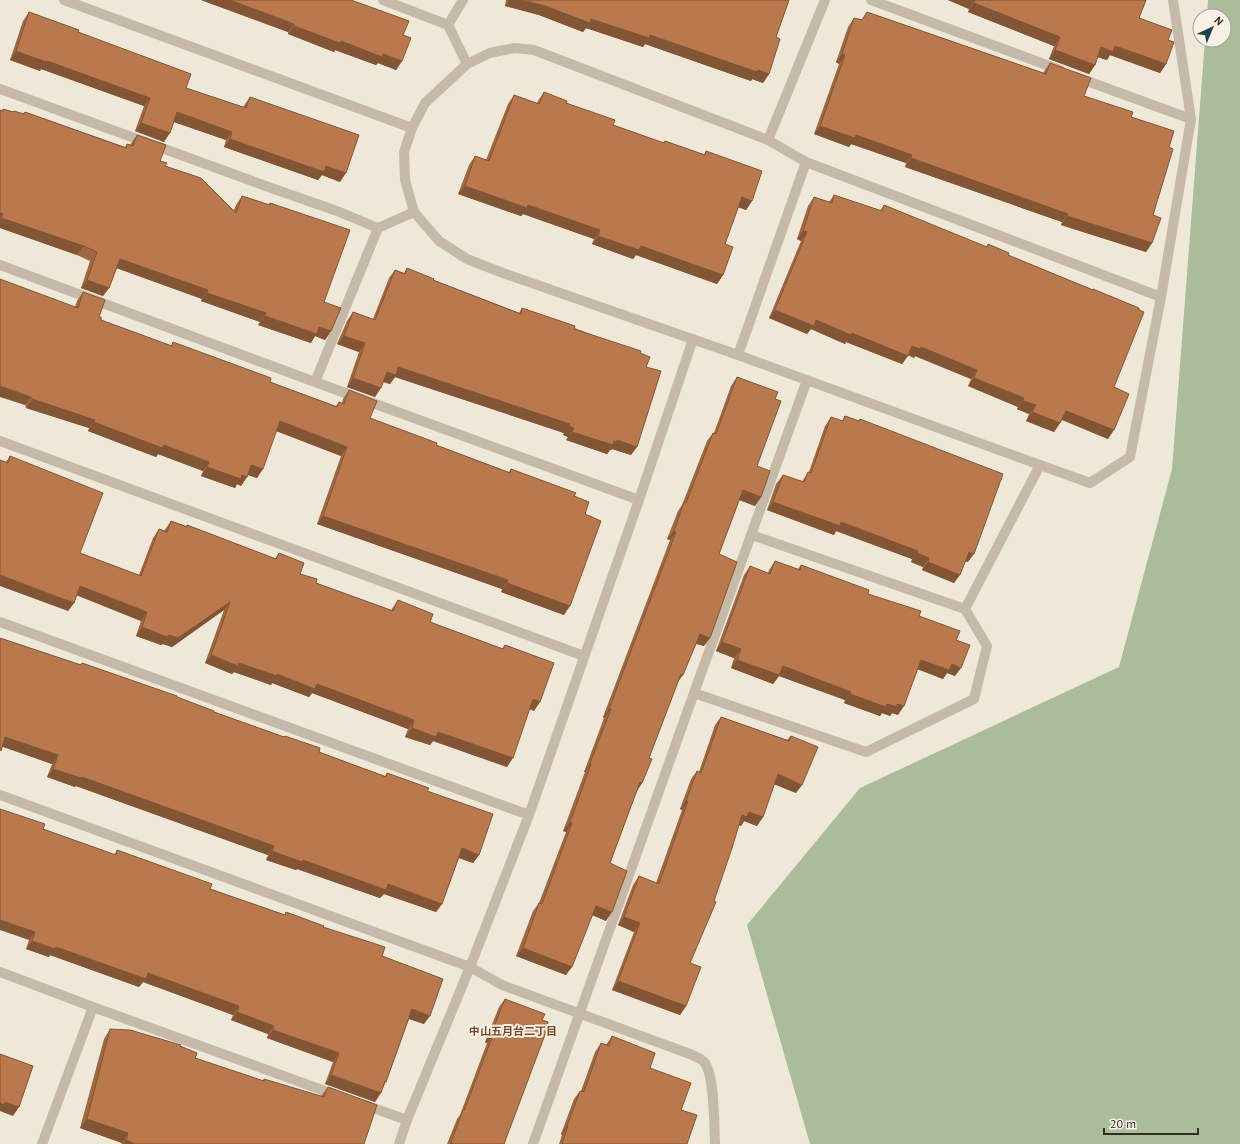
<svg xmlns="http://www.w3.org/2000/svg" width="1240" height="1144" font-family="'PT Sans','Noto Sans JP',sans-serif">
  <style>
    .green { fill: #abbc9b }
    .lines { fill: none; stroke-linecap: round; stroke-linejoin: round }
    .street { stroke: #c5baa7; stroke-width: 10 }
    .wall { fill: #a06841 }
    .shaded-wall { fill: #825535 }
    .building { fill: #ba794c; stroke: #825535 }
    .labels { text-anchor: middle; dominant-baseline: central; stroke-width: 4; stroke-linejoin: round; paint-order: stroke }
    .neighbourhood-label { font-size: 11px; font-weight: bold; fill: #794928; stroke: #f7f2e5 }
  </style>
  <rect width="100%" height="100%" fill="#eee8d9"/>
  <path class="green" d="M1208,0H1240V1144H810L747,925L860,788L1119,667L1172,469L1205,40H1224V16H1207Z"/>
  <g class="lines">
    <path class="street" d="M64,0L412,128L425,103L467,64L490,53L514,48L534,50L768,140L806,162L1161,297L1191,119L1173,0
      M383,0L448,25L463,0
      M871,0L1060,70
      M448,25L467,64
      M1076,77L1191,119
      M0,89L274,189L337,211L378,228L414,212
      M412,128L404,152L405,180L414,212L439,241L467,259L503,273L738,355L1040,465
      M768,140L825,0
      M0,265L315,382L639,500
      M738,355L806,162
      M807,380L694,693L866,752L974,699L987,646L965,609L1040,465L1090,483L1130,457L1161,297
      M315,382L378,228
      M0,441L584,656
      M752,535L965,609
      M0,622L529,815
      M0,795L470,967L502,985L690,1054C694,1056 701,1058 704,1062C715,1074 714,1126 715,1144
      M0,972L93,1007L336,1095
      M365,1105L407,1120
      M42,1144L93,1007
      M399,1144L407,1120L470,967L529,815L639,500L693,339
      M533,1144L694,693"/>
  </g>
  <path class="wall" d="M201,0L403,35L402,61L396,70L378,63L376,65L335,50L334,52L288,34V32Z
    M506,0H789L776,37L769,74L763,83L752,79L751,81L645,44L643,47L586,28L583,32L539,15L505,6Z
    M948,0H1146L1139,18L1168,40L1166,64L1160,73L1110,55L1107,60L1097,57L1095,65L1089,74L1049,59L1054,46L968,12L969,9Z
    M29,12L78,32L186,88L243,107L250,97L340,182L322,175L318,180L224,147L226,140L174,122L164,142L135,131L144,106L41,69L40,71L10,60L23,21Z
    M867,12L1043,73L1050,63L1084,96L1131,117L1169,147L1153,215L1152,243L1146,252L1061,225L1062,222L905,167L906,163L851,144L849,147L814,134L839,64L836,62L848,27L854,18L862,20Z
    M544,92L613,125L663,143L665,141L704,155L706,151L752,201L746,210L738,207L725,244L723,275L717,284L636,255L633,259L592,244L594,239L523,214L521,216L458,194L469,165L475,156L486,160L508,104L514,95L537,103L538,101Z
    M3,109L13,112L23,114L25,112L125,147L127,144L130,145L137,135L165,166L234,210L236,205L242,196L269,205L270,203L324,302L331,331L325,340L315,336L311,343L258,325L260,322L201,301L202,299L116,268L109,288L103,296L81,288L90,261L77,255L0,228V110L2,111Z
    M834,195L880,211L884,205L986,247L988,244L1008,255L1092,290L1093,289L1114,387L1108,439L1062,420L1054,432L1026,421L1029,414L1017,409L1018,407L968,386L971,379L915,356L914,358L908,355L902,364L846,342L845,344L811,329L807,334L769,318L801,241L797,239L808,206L814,197L829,202Z
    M407,268L433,280L519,313L522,308L640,353L646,367L631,455L612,449L611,450H610L607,454L566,440L568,437L563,435L564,433L395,377L390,384L383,382L375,397L347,387L359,352L337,344L347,321L353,312L373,319L389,278L395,270L404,273Z
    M83,292L99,317L101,320L171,346L173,342L270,382L336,406L339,402L342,403L343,399L349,390L370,418L436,445L509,472L511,469L574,496L585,514L564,615L501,592L502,589L317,524L341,456L276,431L257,478L248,475L247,477L241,486L237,484L235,488L201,476L203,471L158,454L156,457L88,431L89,428L26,408L25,405L75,307L77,301Z
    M737,377L775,399L757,466L761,497L755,506L739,500L719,554L704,646L696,644L677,683L649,758L642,783L637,791L610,863L606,921L592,915L566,975L516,956L533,911L539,903L566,832L563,831L585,772H584L604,718L603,717L670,540L667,539L678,511L682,505L707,441L713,433H714L731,386Z
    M845,416L859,421L860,419L968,562L965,561L954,583L922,570L923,567L911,562L912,559L836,531L834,535L767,510L776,484L783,475L802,482L808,472H809L825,426L831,417L842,421Z
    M10,456L80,553L139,575L153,538L159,529L164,531L171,521L186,526L187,525L275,559L279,553L300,574L316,583L391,610L398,600L430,622L502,649L505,645L534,711L530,709L507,767L433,741L430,745L405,737L408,729L312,693L309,697L272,683L271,685L234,672L232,674L205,663L224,610L172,647L163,644L161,645L136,636L141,621L76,595L74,603L68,611L6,462Z
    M775,561L798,569L801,565L868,594L919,616L956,640L955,676L947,673L943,679L917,669L898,715L892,713L890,716L882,713L880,716L844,703L845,700L779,676L773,684L731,668L734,658L716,651L744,575L750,566L768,573L769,570Z
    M0,638L81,665L82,663L177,697L214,712L284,737L285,736L319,752L385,776L387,773L427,791L479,855L473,863L459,858L442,904L436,912L384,894L380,898L297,869L296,870L266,860L268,855L76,786L75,787L47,777L52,764L2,746Z
    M721,717L787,740L791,736L796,793L774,784L763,817L757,826L744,821L741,826L739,825L690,963L686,1006L680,1015L612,990L634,932L618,925L633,885L639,876L656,883L682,810L680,809L691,779L697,771L699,772L715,725Z
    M43,829L114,855L117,850L210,889L285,915L286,912L323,927L382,956L424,1024L409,1019L386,1082L375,1102L325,1084L333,1062L267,1038L268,1034L231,1020L233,1015L143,982L139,987L50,955L49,957L26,949L29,940Z
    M505,999L542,1020L504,1144H447L457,1119L460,1115L487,1043L485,1042L499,1007Z
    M110,1029L180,1046L195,1058L263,1081L264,1079L321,1096L328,1087L364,1144H121L122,1143L80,1128L104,1039Z
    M612,1036L650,1068L681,1110L687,1144H559L562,1135L561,1134L574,1099L580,1091H581L595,1052L601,1043L606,1045Z"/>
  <path class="shaded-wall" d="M201,0H230L294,24L288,32Z
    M509,0H521L650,35L758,70L769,74L763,83L752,79L751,81L645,44L643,47L586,28L583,32L539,15L505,6Z
    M948,0H975L969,9Z
    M974,3L1060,37L1054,46L968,12Z
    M294,26L383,54L402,61L396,70L378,63L376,65L335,50L334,52L288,34Z
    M1115,46L1166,64L1160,73L1110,55L1107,60L1095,56L1101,47Z
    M1055,50L1095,65L1089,74L1049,59Z
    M16,51L47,61L150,98L144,106L41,69L40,71L10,60Z
    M842,54L845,55L839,64L836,62Z
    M177,112L232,132L226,140L171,121Z
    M141,123L170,133L164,142L135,131Z
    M820,126L856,135L912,155L906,163L851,144L849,147L814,134Z
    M230,139L326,166L346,173L340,182L322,175L318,180L224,147Z
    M911,158L1068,214L1062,222L905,167Z
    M465,186L528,205L600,230L594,239L523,214L521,216L458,194Z
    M742,197L752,201L746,210L735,206Z
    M0,213L3,214L0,218Z
    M1067,216L1152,243L1146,252L1061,225Z
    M1,218L84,246L77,255L0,228V220Z
    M803,231L807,232L801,241L797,239Z
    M598,236L641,246L723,275L717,284L636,255L633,259L592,244Z
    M120,259L208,290L202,299L114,267Z
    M87,280L109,288L103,296L81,288Z
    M207,293L266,313L260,322L201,301Z
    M775,310L816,320L852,333L908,356L902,364L846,342L845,344L811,329L807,334L769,318Z
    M265,316L319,327L331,331L325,340L315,336L311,343L258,325Z
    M344,336L365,343L359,352L337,344Z
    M912,346L921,347L977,370L971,379L915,356L914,358L906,354Z
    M398,367L570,424L564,433L395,377L390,384L381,381L387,372Z
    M353,378L381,388L375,397L347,387Z
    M974,378L1024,398L1018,407L968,386Z
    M0,386L31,397L25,405L0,397Z
    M32,399L95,420L89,428L26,408Z
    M1023,401L1036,405L1029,414L1017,409Z
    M1066,411L1114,430L1108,439L1060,419Z
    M1032,412L1060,423L1054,432L1026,421Z
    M280,421L347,447L341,456L274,430Z
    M94,422L164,445L209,462L203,471L158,454L156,457L88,431Z
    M569,426L574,428L568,437L563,435Z
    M572,432L614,441L617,440L637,447L631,455L612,449L611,450H610L607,454L566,440Z
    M251,465L263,469L257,478L245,474Z
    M207,467L242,475L247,477L241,486L237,484L235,488L201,476Z
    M743,490L761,497L755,506L737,499Z
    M773,502L841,522L918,551L912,559L836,531L834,535L767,510Z
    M323,516L508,580L502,589L317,524Z
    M674,531L676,532L670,540L667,539Z
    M969,552L974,554L968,562L963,560Z
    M917,553L929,558L923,567L911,562Z
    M928,562L960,575L954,583L922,570Z
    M0,575L74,603L68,611L0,586Z
    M507,583L570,606L564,615L501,592Z
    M80,586L147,612L141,621L74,594Z
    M230,602L224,610L172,647L163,644L161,645L136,636L142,627L169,635Z
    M700,634L710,638L704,646L694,643Z
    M722,642L741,649L734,658L716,651Z
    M211,655L277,674L317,684L414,720L408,729L312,693L309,697L272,683L271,685L234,672L232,674L205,663Z
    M737,660L783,666L851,692L845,700L779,676L773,684L731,668Z
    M921,660L952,664L961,668L955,676L947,673L943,679L915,668Z
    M681,674L683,675L677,683Z
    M850,694L887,704H897L904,706L898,715L892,713L890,716L882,713L880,716L844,703Z
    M533,699L540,702L534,711L527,708Z
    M609,709H611L604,718L603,717Z
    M412,728L438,732L513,758L507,767L433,741L430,745L405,737Z
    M5,737L58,755L52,764L0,746Z
    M590,763L591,764L585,772H584Z
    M53,769L82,777L274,846L268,855L76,786L75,787L47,777Z
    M778,774L802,785L796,793L771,783Z
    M640,782L642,783L636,792Z
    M686,801H688L682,810L680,809Z
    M749,812L763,817L757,826L744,821L741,826L736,824L742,815Z
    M570,822L572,823L566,832L563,831Z
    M462,848L479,855L473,863L456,857Z
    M272,851L388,884L442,904L436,912L384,894L380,898L297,869L296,870L266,860Z
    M596,906L612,912L606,921L590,914Z
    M624,917L640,923L634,932L618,925Z
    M0,920L35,932L29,940L0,930Z
    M32,941L56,947L148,973L239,1006L233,1015L143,982L139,987L50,955L49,957L26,949Z
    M523,948L572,967L566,975L516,956Z
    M618,981L686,1006L680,1015L612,990Z
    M412,1009L430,1016L424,1024L406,1018Z
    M237,1012L274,1026L268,1034L231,1020Z
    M273,1030L339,1053L333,1062L267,1038Z
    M491,1034L493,1035L487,1043L485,1042Z
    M331,1075L381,1093L375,1102L325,1084Z
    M5,1102L19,1107L13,1116L0,1111V1103Z
    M87,1119L128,1133L122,1143L80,1128Z
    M567,1126H568L562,1135L561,1134Z
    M126,1140L135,1144H123Z"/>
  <path class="building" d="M230,0H351L409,21L403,35L411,38L402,61L383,54L382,57L341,41L340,43L294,26V24Z
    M521,0H789L776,37L780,39L769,74L758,70L757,72L650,35L649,38L591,19L590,23L545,6Z
    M975,0H1146L1139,18L1172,30L1168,40L1174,42L1166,64L1115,46L1113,52L1101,47L1095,65L1055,50L1060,37L974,3Z
    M29,12L79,30L78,32L191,74L186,88L246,108L250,97L359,135L346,173L326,166L324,172L230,139L232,132L177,112L170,133L141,123L150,98L47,61L46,62L16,51Z
    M867,12L1046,74L1050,63L1091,78L1084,96L1133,112L1131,117L1174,131L1169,147L1173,149L1153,215L1161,218L1152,243L1067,216L1068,214L911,158L912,155L856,135L855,138L820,126L845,55L842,54L854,18L862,20Z
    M544,92L567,101L566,103L615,120L613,125L664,143L665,141L705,155L706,151L762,171L752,201L742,197L725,244L733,247L723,275L641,246L639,250L598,236L600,230L528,205L527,208L465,186L475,156L489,161L514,95L539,104Z
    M3,109L13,112L14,111L24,114L25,112L126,148L127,144L133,146L137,135L166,145L160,161L167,163L165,166L201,178L236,213L242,196L270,205V203L350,230L324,302L341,308L331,331L319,327L317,334L265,316L266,313L207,293L208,290L120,259L109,288L87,280L97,252L84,246L1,218L3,214L0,213V110L3,111Z
    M834,195L882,211L884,205L987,247L988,244L1009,253L1008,255L1093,290V289L1139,308V310L1144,312L1114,387L1129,394L1114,430L1066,411L1060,423L1032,412L1036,405L1023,401L1024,398L974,378L977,370L921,347L920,349L912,346L908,356L852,333L851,335L816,320L814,326L775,310L807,232L803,231L814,197L832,203Z
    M407,268L434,279L433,280L521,314L522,308L575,326L574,329L641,351L640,353L650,357L646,367L661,371L637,447L617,440V442L614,441L613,445L572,432L574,428L569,426L570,424L398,367L396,375L387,372L381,388L353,378L365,343L344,336L353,312L375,320L395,270L405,274Z
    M0,279L78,308L83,292L105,300L99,317H101V320L172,346L173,342L271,378L270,382L337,407L339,402L344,404L349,390L377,401L370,418L437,443L436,445L510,473L511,469L576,493L574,496L589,502L585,514L601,521L570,606L507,583L508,580L323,516L347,447L280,421L263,469L251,465L247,477L242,475L241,479L207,467L209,462L164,445L162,448L94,422L95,420L32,399L31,397L0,386Z
    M737,377L778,392L775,399L781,401L757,466L770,471L761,497L743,490L719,554L737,562L710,638L700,634L683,675L681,674L649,758L652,759L642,783L640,782L610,863L627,871L612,912L596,906L572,967L523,948L539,903L542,904L572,823L570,822L591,764L590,763L611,709H609L676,532L674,531L684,502L686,503L713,433L716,434Z
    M845,416L859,421L860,419L1003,474L974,554L969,552L960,575L928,562L929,558L917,553L918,551L841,522L840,526L773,502L783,475L804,482L808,472L811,473L831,417L843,421Z
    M10,456L103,493L80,553L141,576L159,529L167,532L171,521L187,527V525L276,559L279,553L304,563L300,574L317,579L316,583L393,611L398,600L433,614L430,622L503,649L505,645L554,663L540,702L533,699L513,758L438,732L436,737L412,728L414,720L317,684L315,689L277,674V676L239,663L238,666L211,655L230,602L178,638L169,635L167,637L142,627L147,612L80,586L74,603L0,575V460L8,463Z
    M775,561L800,570L801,565L869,590L868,594L921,611L919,616L960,631L956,640L970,645L961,668L952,664L949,670L921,660L904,706L897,704V707L887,704L886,707L850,694L851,692L783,666L779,675L737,660L741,649L722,642L750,566L770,574Z
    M0,638L81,665L82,663L177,696V697L214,711V712L284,737L285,736L320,748L319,752L386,777L387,773L429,788L427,791L493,814L479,855L462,848L442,904L388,884L386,890L303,860L302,862L272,851L274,846L82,777L81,778L53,769L58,755L5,737L1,751L0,750Z
    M721,717L789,741L791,736L818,747L802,785L778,774L763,817L749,812L747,817L742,815L732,848L714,901L716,902L690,963L701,967L686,1006L618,981L640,923L624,917L639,876L659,884L688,801H686L697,771L701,773Z
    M0,809L45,824L43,829L116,855L117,850L212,884L210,889L285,915L286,912L324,926L323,927L385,947L382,956L443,979L430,1016L412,1009L386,1082L385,1081L381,1093L331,1075L339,1053L273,1030L274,1026L237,1012L239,1006L148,973L146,979L56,947L55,949L32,941L35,932L0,920Z
    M505,999L545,1014L542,1020L548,1022L546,1032L504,1144H452V1143L451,1142L463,1110L464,1111L493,1035L491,1034Z
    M110,1029L130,1030L181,1045L180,1046L197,1053L195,1058L264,1081V1079L324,1097L328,1087L377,1105L364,1144H135L126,1140L128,1133L87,1119Z
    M612,1036L655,1053L650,1068L691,1083L681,1110L697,1115L687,1144H562L568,1126H567L580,1091L584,1092L601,1043L609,1046Z
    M0,1054L33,1066L19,1107L5,1102L4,1105L0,1103Z"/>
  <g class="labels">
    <g class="neighbourhood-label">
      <text x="513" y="1031">中山五月台二丁目</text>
    </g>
  </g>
  <g transform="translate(1212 28) rotate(44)"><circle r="19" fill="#f7f2e5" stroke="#a8a399"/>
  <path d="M0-3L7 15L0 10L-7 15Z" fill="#20444f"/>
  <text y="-6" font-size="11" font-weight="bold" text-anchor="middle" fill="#322c27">N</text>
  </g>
  <path d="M1104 1128v6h94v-6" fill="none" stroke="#322c27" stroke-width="2"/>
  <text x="1110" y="1128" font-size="12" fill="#322c27" stroke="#f7f2e5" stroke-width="3" paint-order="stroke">20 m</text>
</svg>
